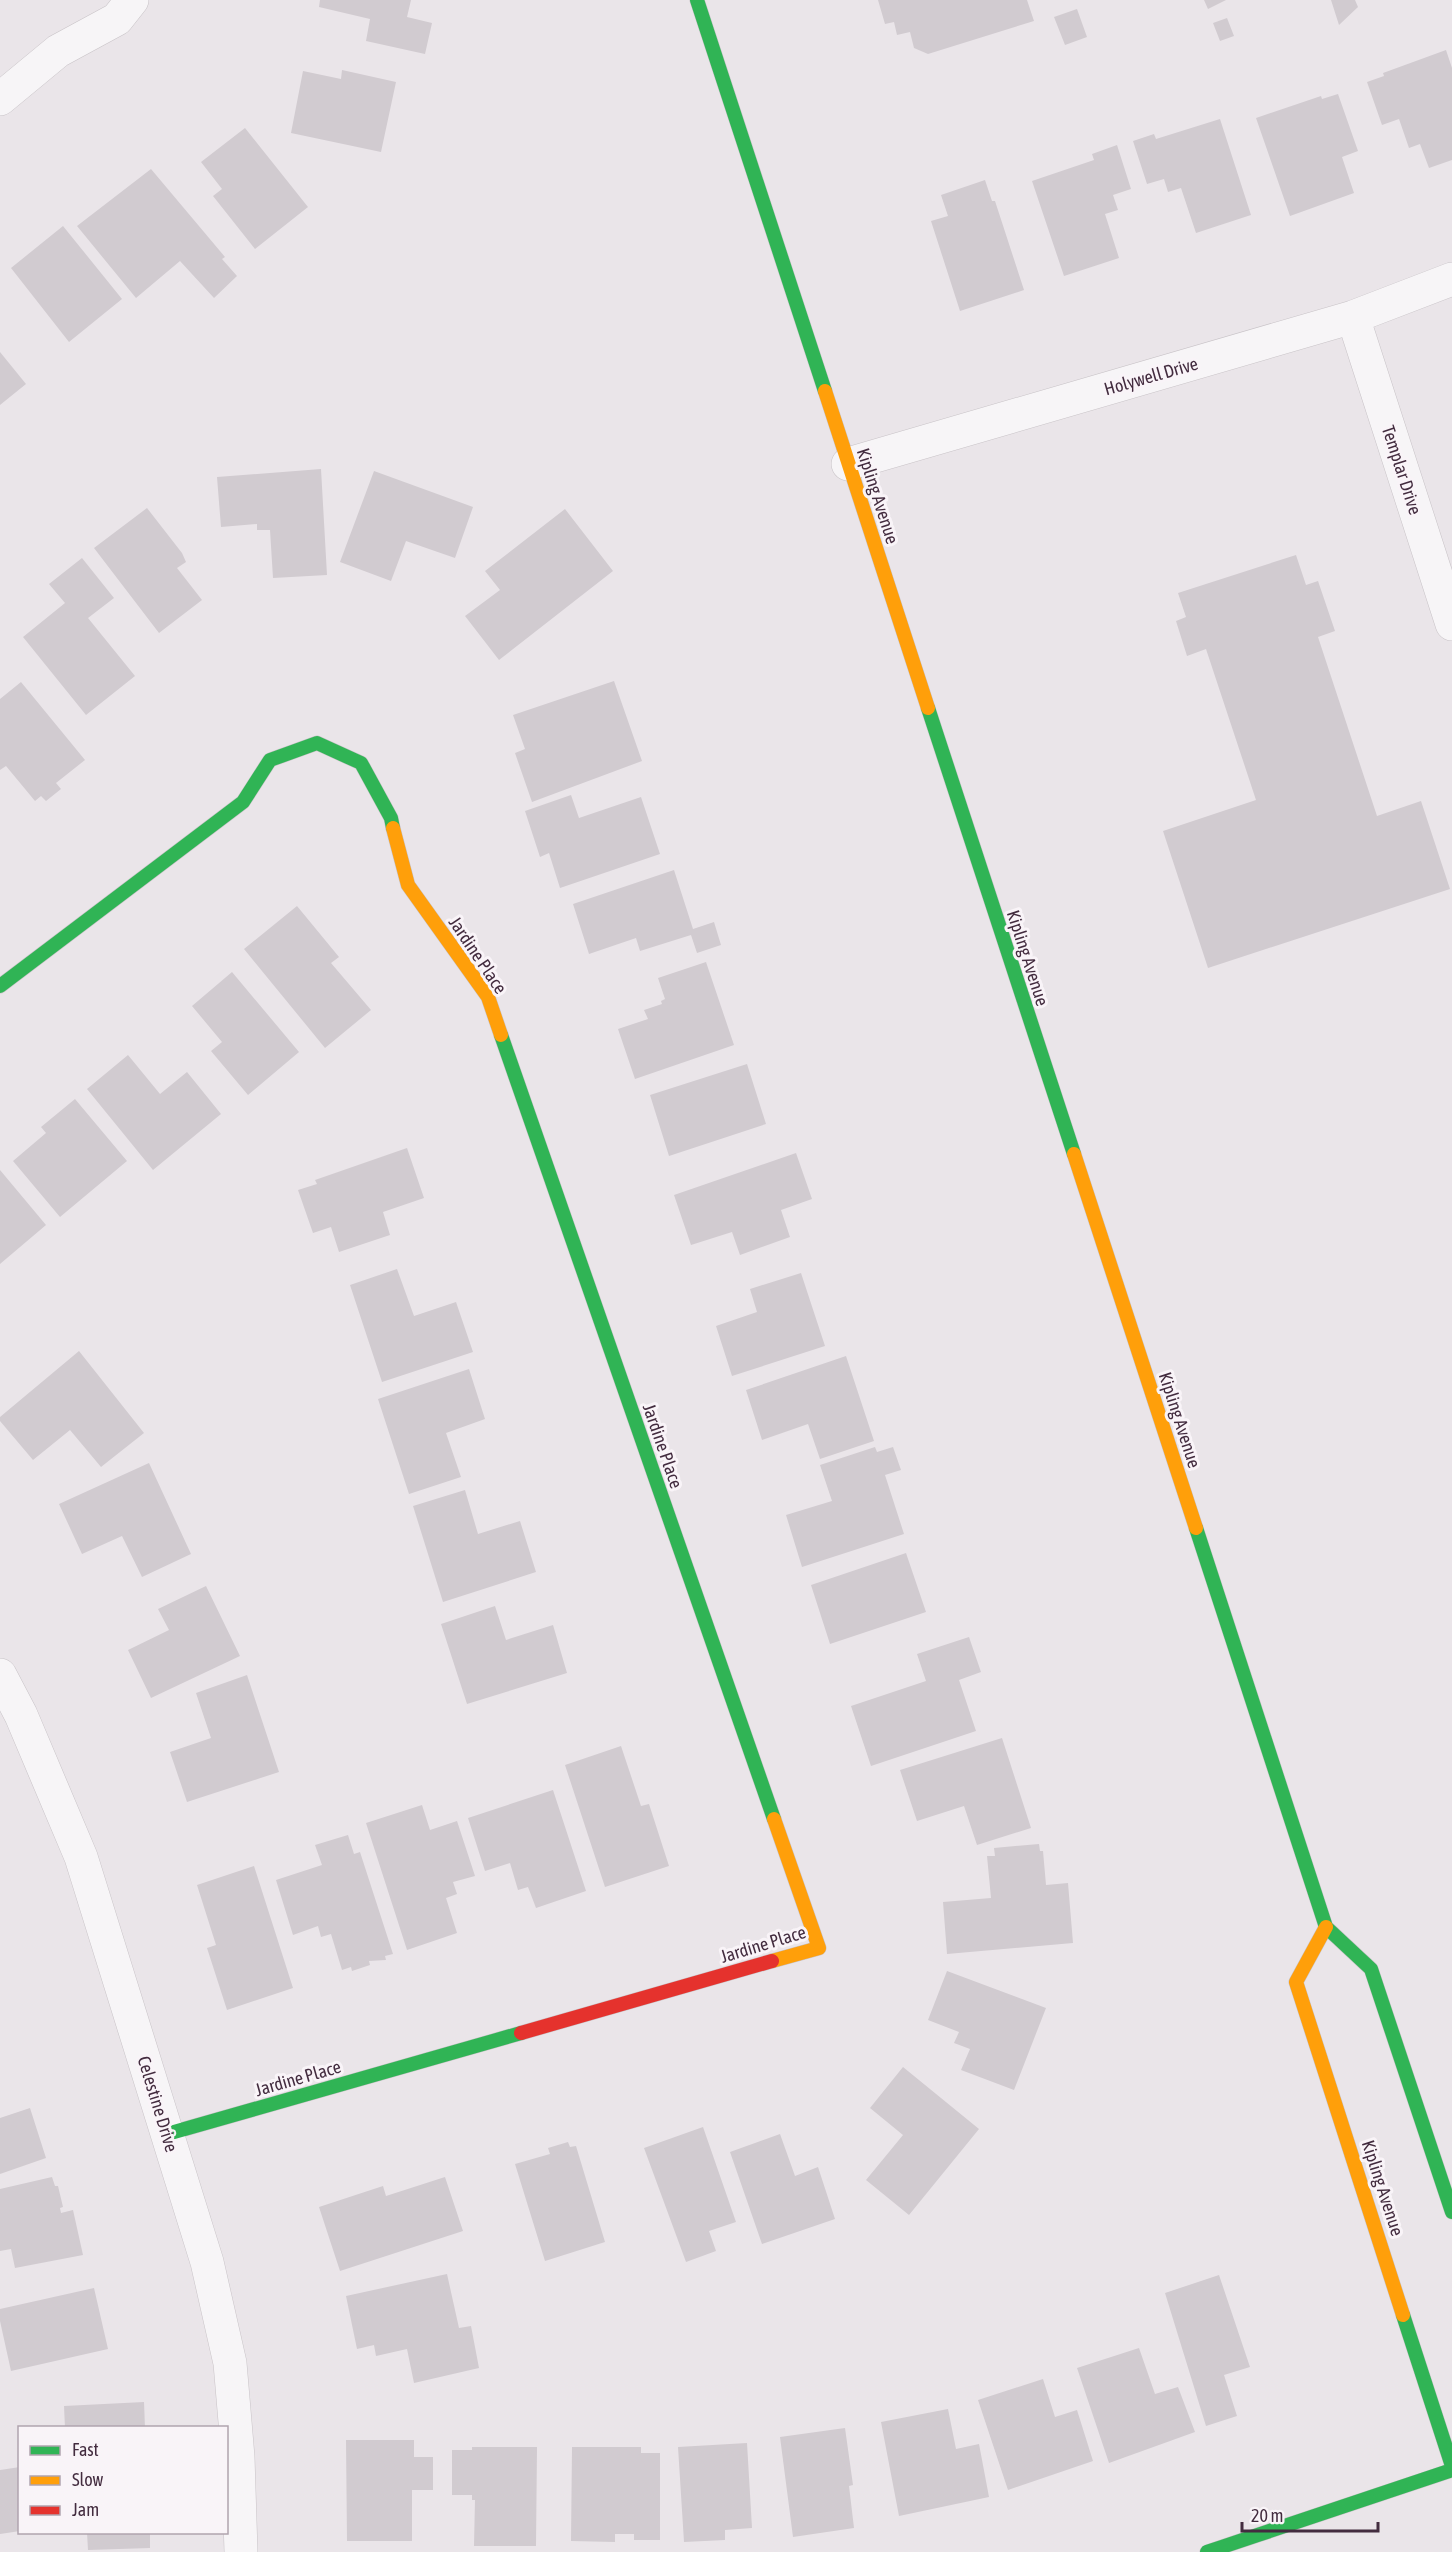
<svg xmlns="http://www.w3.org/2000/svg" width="1452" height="2552" font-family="'Asap Condensed',sans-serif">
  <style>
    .building { fill: #d1cbd0 }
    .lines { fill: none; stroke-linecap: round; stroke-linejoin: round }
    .street-casing { stroke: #c8c3c7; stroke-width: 34 }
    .fast-casing { stroke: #c8c3c7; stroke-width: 15 }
    .slow-casing { stroke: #c8c3c7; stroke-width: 15 }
    .jam-casing { stroke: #c8c3c7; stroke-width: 15 }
    .street { stroke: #f7f5f7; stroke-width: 33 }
    .fast { stroke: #30b455; stroke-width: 14 }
    .slow { stroke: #ff9f0a; stroke-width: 14 }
    .jam { stroke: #e5322d; stroke-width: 14 }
    .labels { text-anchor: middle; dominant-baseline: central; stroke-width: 6; stroke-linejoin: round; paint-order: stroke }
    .street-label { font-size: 18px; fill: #432c3f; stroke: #f9f4f8 }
  </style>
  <rect width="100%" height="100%" fill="#eae5e9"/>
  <path class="building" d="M320,0H411L407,17L432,23L425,54L366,41L370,19L319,7Z
    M878,0H1027L1034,21L928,54L914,48L910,32L897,35L894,22L885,24Z
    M1204,0H1226L1208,9Z
    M1331,0H1355L1358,7L1339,25Z
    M1077,9L1087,37L1065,45L1054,17Z
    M1227,18L1234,36L1220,41L1213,23Z
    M1446,50L1452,68V160L1429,168L1420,144L1409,148L1399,119L1382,125L1367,82L1384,76L1383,73Z
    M342,70L396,82L381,152L291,133L303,71L341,79Z
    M1338,94L1358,151L1342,157L1354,193L1290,216L1256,118L1321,96L1322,99Z
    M1220,119L1251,215L1196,233L1181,188L1168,192L1164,179L1147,184L1133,141L1154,134L1156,139Z
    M245,128L308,207L255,249L213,196L222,189L201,162Z
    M1117,145L1131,189L1113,195L1118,210L1105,214L1119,258L1064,276L1032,181L1094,160L1092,154Z
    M151,169L225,257L222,259L237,276L214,298L180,261L136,298L77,226Z
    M985,180L992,201H995L1024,290L960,311L931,221L948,216L941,195Z
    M63,226L122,299L69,342L11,268Z
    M0,352L26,384L0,405Z
    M321,469L327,575L273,578L270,530H257V524L221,527L217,477Z
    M374,471L473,507L455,558L406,541L391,581L340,562Z
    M147,508L182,553L186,562L177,568L202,600L159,633L94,548Z
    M565,509L613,571L499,660L465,616L500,590L485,571Z
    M1296,555L1306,585L1318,581L1335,631L1318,637L1377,816L1421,801L1450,889L1208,968L1163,831L1256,800L1206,649L1187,656L1176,621L1186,617L1178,593Z
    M82,558L114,598L88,618L135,676L86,715L23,637L65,603L49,584Z
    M614,681L642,761L532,802L515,753L525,749L513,715Z
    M21,682L85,760L56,783L61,789L46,801L41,796L35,801L6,766L0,770V699Z
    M571,795L579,818L641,797L660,854L560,888L549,853L540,857L525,811Z
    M674,870L693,929L714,922L721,945L697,953L691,935L640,951L636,938L589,954L573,904Z
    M297,906L339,957L331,963L371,1010L325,1048L244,949Z
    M706,962L734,1045L635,1079L618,1029L648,1019L644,1010L662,1004L661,1001L665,999L658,978Z
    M232,972L299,1052L248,1095L211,1051L222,1042L192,1006Z
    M128,1055L160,1094L187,1072L221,1114L153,1170L87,1089Z
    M747,1064L766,1124L669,1156L650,1095Z
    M75,1099L127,1161L60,1217L13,1161L46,1133L41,1127Z
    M407,1148L424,1198L383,1212L390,1235L339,1252L331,1227L313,1233L298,1190L317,1184L315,1180Z
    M796,1153L812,1199L781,1210L790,1237L740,1255L732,1232L691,1245L674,1195Z
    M0,1170L46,1225L0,1264Z
    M397,1269L414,1316L456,1302L473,1352L382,1382L350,1285Z
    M801,1273L825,1346L732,1376L716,1326L757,1312L750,1289Z
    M79,1351L144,1433L101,1467L70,1430L33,1460L0,1421V1417Z
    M846,1356L874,1441L820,1459L808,1424L762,1440L746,1390Z
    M469,1369L485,1419L446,1433L461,1477L409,1494L378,1399Z
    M875,1447L877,1452L893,1447L901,1470L885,1475L904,1534L802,1567L786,1515L832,1501L820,1465Z
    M149,1463L191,1554L142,1577L122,1536L82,1554L59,1504Z
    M465,1490L478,1534L520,1521L536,1572L443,1602L413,1506Z
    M906,1553L926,1612L830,1644L811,1585Z
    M206,1586L240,1656L151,1698L128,1650L169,1630L158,1609Z
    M495,1606L506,1640L553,1625L567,1673L467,1704L441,1624Z
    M969,1637L981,1672L959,1680L976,1731L871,1766L851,1706L926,1681L917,1654Z
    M247,1675L279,1772L187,1802L170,1752L211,1738L196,1693Z
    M1002,1738L1031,1828L977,1845L964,1806L917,1821L900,1770Z
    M621,1746L641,1806L649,1804L669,1866L605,1887L565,1765Z
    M553,1790L586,1891L536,1908L528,1887L518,1890L510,1863L485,1871L468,1818Z
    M422,1805L430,1830L457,1821L475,1876L453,1882L457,1894L446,1898L457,1933L407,1950L366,1823Z
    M348,1835L354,1854L360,1852L393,1954L385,1956L386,1960L369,1961L370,1965L352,1971L351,1967L342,1970L331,1934L321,1937L318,1926L293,1935L276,1880L322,1865L315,1845Z
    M1039,1844L1040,1851H1043L1046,1885L1068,1883L1073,1943L947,1954L943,1902L991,1898L987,1856H995L994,1848Z
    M254,1866L293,1988L227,2010L207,1948L216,1945L197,1885Z
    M947,1971L1046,2008L1014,2090L961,2070L970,2049L954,2043L959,2032L928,2020Z
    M903,2067L979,2129L909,2215L866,2180L903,2135L870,2108Z
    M30,2108L46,2158L0,2174V2118Z
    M703,2127L736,2222L709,2231L716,2251L686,2262L644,2148Z
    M780,2134L795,2176L818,2167L835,2219L762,2244L730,2152Z
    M568,2142L570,2147L576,2146L605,2242L545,2261L515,2164L550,2154L548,2148Z
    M52,2177L55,2186H58L63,2207L60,2208L61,2213L73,2210L83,2255L15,2268L11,2249L0,2251V2189Z
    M445,2177L463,2231L340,2271L319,2207L383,2186L386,2196Z
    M447,2274L459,2328L471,2326L479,2368L414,2383L407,2349L376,2356L374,2345L357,2349L346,2296Z
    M1219,2275L1250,2367L1224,2375L1237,2416L1206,2426L1165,2293Z
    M94,2288L108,2349L11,2371L0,2321V2309Z
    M1139,2348L1155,2394L1178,2387L1195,2432L1109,2463L1077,2368Z
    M1043,2379L1055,2417L1077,2410L1093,2461L1008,2490L978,2400Z
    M144,2402L145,2428H65L64,2406Z
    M948,2409L956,2449L979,2444L989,2497L899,2516L881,2422Z
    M845,2428L853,2485L849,2486L854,2528L793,2537L780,2437Z
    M346,2440H414V2457H433V2490H412V2541H347Z
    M747,2443L752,2528L725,2530V2540L684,2542L678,2447Z
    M472,2447H537L536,2546H474L475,2500H472V2495H452V2450H472Z
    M572,2447H641V2453H660V2540H634V2534H615V2542L571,2541Z
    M20,2467V2531L0,2534V2470Z
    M87,2532H150V2548L88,2550Z"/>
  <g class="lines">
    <defs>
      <path id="street" d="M0,99L58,51L117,19L132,0
        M1353,317L1452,624
        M848,464L1353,317L1452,279
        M0,1675L21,1715L81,1857L207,2262L230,2363L238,2457L241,2552"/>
      <path id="fast" d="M697,0L825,391
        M928,708L1074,1154
        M0,986L243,802L270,760L317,743L361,763L391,818L393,828
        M501,1035L774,1819
        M1196,1528L1326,1927L1371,1969L1452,2212
        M167,2134L521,2033
        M1403,2315L1452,2466
        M1207,2552L1452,2470"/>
      <path id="slow" d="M825,391L928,708
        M393,828L408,885L488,997L501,1035
        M1074,1154L1196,1528
        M1326,1927L1296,1982L1403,2315
        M772,1961L819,1948L774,1819"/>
      <path id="jam" d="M521,2033L772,1961"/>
    </defs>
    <use href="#street" class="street-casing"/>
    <use href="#fast" class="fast-casing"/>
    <use href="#slow" class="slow-casing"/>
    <use href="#jam" class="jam-casing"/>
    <use href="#street" class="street"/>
    <use href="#fast" class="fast"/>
    <use href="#slow" class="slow"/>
    <use href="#jam" class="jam"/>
  </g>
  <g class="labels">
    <g class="street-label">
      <text transform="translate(1151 376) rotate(-16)">Holywell Drive</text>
      <text transform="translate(1402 470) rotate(72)">Templar Drive</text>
      <text transform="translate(878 496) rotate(72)">Kipling Avenue</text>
      <text transform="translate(478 955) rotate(56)">Jardine Place</text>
      <text transform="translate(1028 958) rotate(72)">Kipling Avenue</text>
      <text transform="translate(1180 1420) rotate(72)">Kipling Avenue</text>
      <text transform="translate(663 1446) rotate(71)">Jardine Place</text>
      <text transform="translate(763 1944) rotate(-17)">Jardine Place</text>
      <text transform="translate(298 2078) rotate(-16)">Jardine Place</text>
      <text transform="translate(158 2104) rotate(73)">Celestine Drive</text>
      <text transform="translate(1383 2188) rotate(72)">Kipling Avenue</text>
    </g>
  </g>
  <rect x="18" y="2426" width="210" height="108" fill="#f9f4f8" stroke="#b0a4ae" stroke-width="1.5"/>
  <rect x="30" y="2446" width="30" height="9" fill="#30b455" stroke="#b0a4ae" stroke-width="1.5"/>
  <text x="72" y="2456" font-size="18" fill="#432c3f">Fast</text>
  <rect x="30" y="2476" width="30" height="9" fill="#ff9f0a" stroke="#b0a4ae" stroke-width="1.5"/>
  <text x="72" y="2486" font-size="18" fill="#432c3f">Slow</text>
  <rect x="30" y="2506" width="30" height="9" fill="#e5322d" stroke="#b0a4ae" stroke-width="1.5"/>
  <text x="72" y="2516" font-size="18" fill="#432c3f">Jam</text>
  <path d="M1242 2522v9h136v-9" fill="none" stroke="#432c3f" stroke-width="3"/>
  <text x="1251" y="2522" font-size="18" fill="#432c3f" stroke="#f9f4f8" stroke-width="4.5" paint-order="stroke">20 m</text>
</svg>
